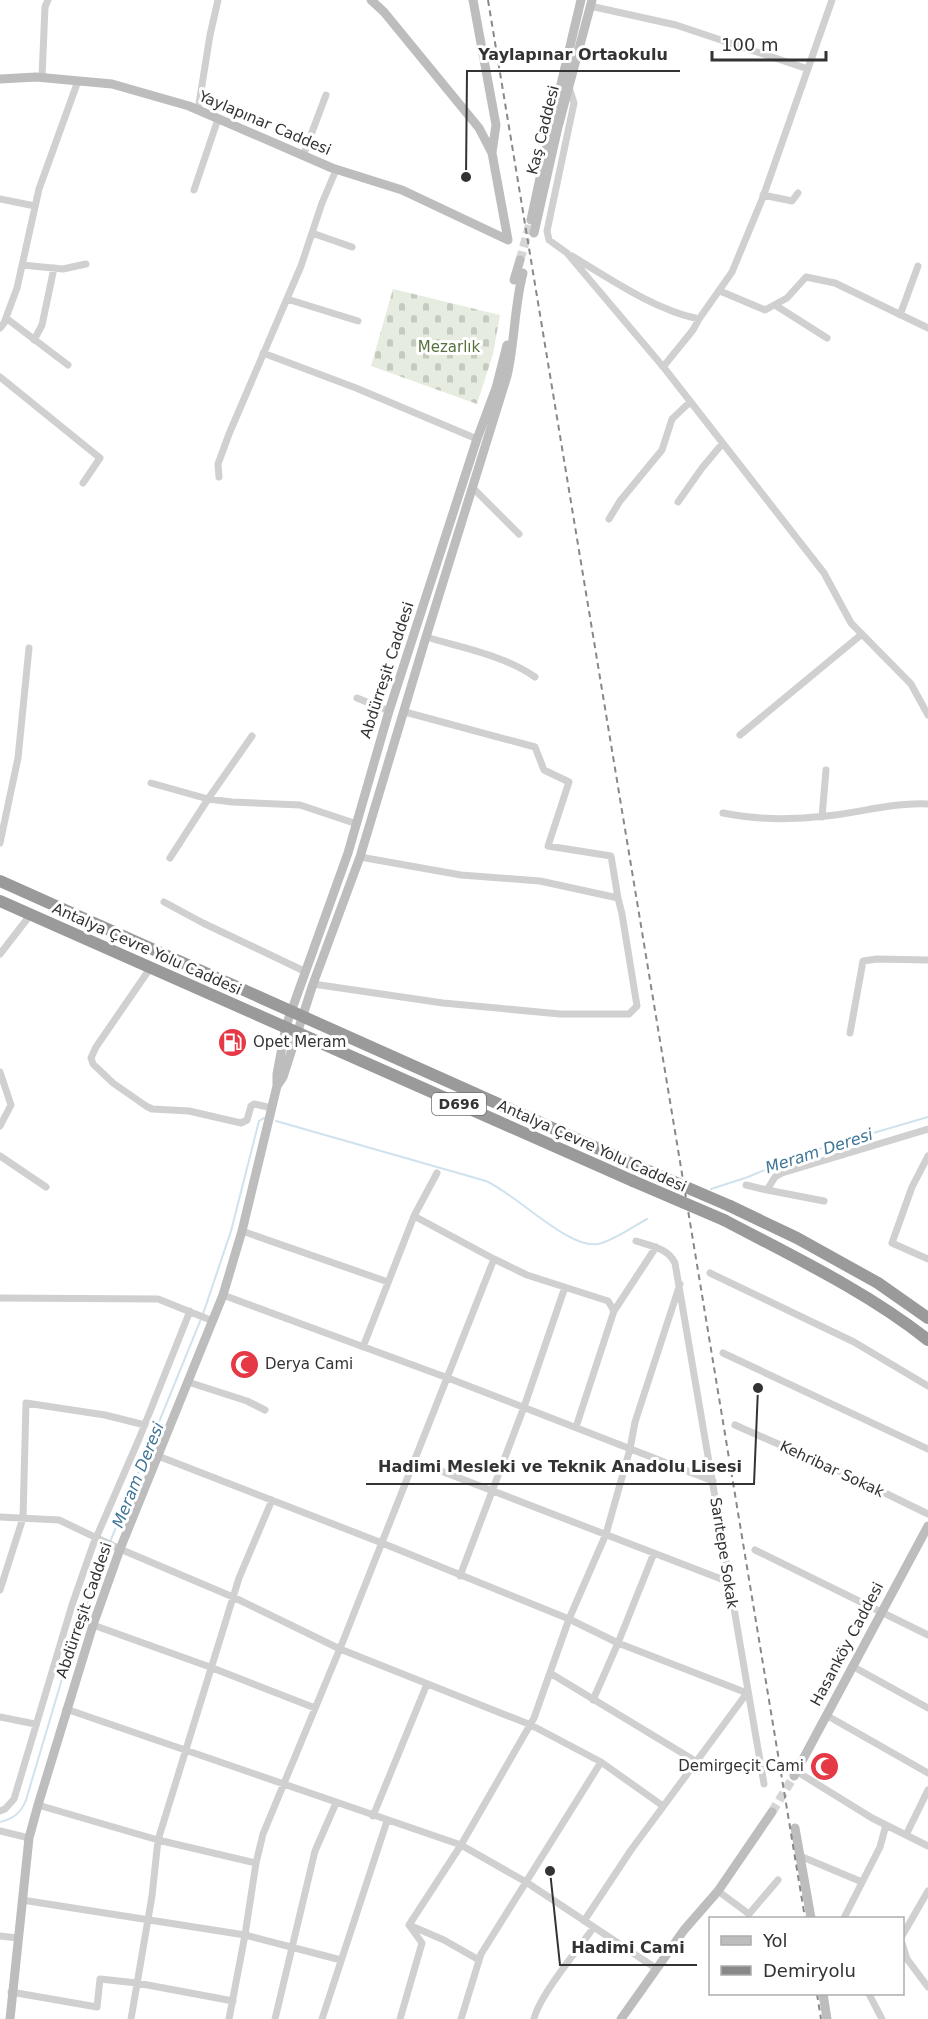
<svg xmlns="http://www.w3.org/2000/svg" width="928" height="2019" font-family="'DejaVu Sans',sans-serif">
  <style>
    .cemetery { fill: url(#cemetery-stones) }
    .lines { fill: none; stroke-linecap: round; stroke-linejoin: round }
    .stream { stroke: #cfe2ee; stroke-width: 2 }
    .secondary-tunnel { stroke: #d6d6d6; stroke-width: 9; stroke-dasharray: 9 4.5; stroke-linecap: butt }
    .street { stroke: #d0d0d0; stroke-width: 7 }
    .secondary { stroke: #bdbdbd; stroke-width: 9 }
    .highway { stroke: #9a9a9a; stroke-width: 12 }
    .rail { stroke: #888; stroke-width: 2; stroke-dasharray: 6 4.5; stroke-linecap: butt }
    .highway-bridge { stroke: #9a9a9a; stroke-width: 12 }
    .labels { text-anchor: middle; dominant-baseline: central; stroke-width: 6; stroke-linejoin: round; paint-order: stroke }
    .shield { fill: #fff; stroke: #707070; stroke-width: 1.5 }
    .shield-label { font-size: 14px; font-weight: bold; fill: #333 }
    .street-label { font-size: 15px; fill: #333; stroke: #fff }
    .park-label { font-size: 15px; fill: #56703f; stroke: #fff }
    .poi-label { font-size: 15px; fill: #333; stroke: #fff; text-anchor: start }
    .water-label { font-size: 16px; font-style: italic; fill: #3f7597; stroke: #fff }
    .leader { fill: none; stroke: #333; stroke-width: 2 }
    .callout-dot { fill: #333; stroke: #fff; stroke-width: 2 }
    .callout-label { font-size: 16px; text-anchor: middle; font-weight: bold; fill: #333; stroke: #fff; stroke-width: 6; stroke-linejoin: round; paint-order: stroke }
  </style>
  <defs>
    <pattern id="cemetery-stones" width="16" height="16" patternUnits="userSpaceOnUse" patternTransform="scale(1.5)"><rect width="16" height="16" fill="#e6ecdf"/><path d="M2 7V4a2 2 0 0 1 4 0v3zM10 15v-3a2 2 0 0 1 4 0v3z" fill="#c6cbc0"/></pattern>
  </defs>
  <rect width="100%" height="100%" fill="#fff"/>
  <path class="cemetery" d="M393,289L500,315L493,354L477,404L371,366Z"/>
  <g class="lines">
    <path class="stream" d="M276,1121L486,1181C516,1194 568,1249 598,1244C613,1241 634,1226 647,1219
      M711,1189L748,1177L805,1153L928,1117
      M203,1314L231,1231L259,1121L264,1118
      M110,1542L201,1319
      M0,1822C13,1819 21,1813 26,1800L73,1642L108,1547"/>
    <path class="secondary-tunnel" d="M520,260L531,220
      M772,1812L794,1776"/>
    <path class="street" d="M590,6L676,25L808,69
      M42,77L45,7L48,0
      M569,87L574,103L547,231L549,240L567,253L665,369L824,573L851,623L911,684L928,715
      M198,110L210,35L218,0
      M303,156L326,95
      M194,190L218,119
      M763,195L792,201L798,193
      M0,199L35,206
      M312,233L352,247
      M572,256C610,279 655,310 699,319L732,272L763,197L832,0
      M22,265L63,269L86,264
      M720,291L765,310L787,298L806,277L835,283L928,328
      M287,299L358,321
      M775,305L827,338
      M900,315L918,266
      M6,318L68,365
      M0,328L4,323L17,288L39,189L78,81
      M34,340L42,325L54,268
      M263,353L356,388L477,439
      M663,367L693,330L699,319
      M0,377L100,458L83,483
      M219,477L218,464L229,434L301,266L322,203L336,170
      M472,487L519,534
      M678,502L702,468L722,444
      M609,519L620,501L662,450L672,419L690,402
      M426,637C463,648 503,655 535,677
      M357,698L389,711
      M405,712L535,747L544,770L569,782L548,846L611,856L618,898
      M740,735L862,634
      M151,783L208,799L252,736
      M723,813C757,820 791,820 826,816C859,813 894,802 928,804
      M822,817L826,770
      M0,843L18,758L29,648
      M170,858L208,799L232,802L300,805L357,824
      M164,902L203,923L304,971
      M0,954L31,914
      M151,967L96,1047L91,1058L93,1064L113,1083L146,1106L152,1109L189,1111L241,1123L247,1120L251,1106L254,1104L272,1108
      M313,984L443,1003L560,1014H629L637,1006L622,914L618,898L540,881L461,875L360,857
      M850,1033L863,961L877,959L928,960
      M0,1072L11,1105L0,1126
      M0,1156L46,1187
      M928,1156L912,1187L892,1243L928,1259
      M746,1185L767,1190
      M824,1201L767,1190L775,1177L782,1173L928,1129
      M414,1216L494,1259L527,1275L608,1301L614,1311L576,1427
      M242,1231L388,1282
      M636,1241C651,1246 668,1248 675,1263L764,1784
      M710,1273L854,1342L928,1386
      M223,1295L448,1378L713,1481
      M0,1298L158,1299L213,1321
      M614,1311L656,1247
      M363,1347L414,1216L437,1173
      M723,1353L928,1449
      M188,1382L247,1401L265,1410
      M735,1425L846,1474L928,1514
      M158,1456L382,1543L569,1619L618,1643L747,1693L631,1850L584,1921
      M415,1461L729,1582
      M0,1517L59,1520L120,1549L233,1597L340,1649L531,1725L601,1762L663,1806
      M755,1550L928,1635
      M460,1576L524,1407L565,1287
      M0,1590L23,1518L26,1403L105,1415L145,1425
      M93,1625L210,1667L315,1708
      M852,1666L928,1708
      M550,1673L697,1762
      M593,1700L618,1643L654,1553
      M66,1709L461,1845L526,1882L657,1969
      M826,1715L928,1773
      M0,1717L35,1724
      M796,1771L872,1818L928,1846
      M38,1805L158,1840L256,1863
      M0,1811L5,1809L14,1799L72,1605L93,1545L139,1439L190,1311
      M373,1816L427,1684
      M0,1831L29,1838
      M906,1835L928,1790
      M800,1856L862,1882
      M718,1891L749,1914L778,1880
      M22,1900L245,1935L341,1960
      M844,1918L880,1847L886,1825
      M409,1925L444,1940L479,1960
      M0,1936L18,1938
      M902,1936L928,1891
      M902,1943L907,1959L928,1987
      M11,1992L97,2007L100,1979L137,1983L233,2001
      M869,1994L882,2019
      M131,2019L152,1896L158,1840L239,1578L272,1500
      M229,2019L245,1935L256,1863L263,1834L343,1641L494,1259
      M275,2019L315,1851L336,1803
      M322,2019L387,1821
      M400,2019L422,1943L409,1925L461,1845L534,1718L569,1619L606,1534L630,1449L635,1422L680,1284
      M461,2019L481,1954L601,1762
      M534,2019C539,1996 579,1948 594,1927"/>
    <path class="secondary" d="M371,0L384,12L479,128L492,153L508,240
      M473,0L496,125L492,152
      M0,79L36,77L112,84L189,106L332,168L402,190L508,240
      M531,220L552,122L581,0
      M534,233L558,127L592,0
      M514,280L520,260
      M277,1086V1074L286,1026L348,853L389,711L477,439L496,388L507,345
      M794,1776L928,1526
      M795,1828L811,1918
      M823,1994L827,2019
      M10,2019L29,1838L38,1805L93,1625L120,1549L223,1295L242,1231L277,1086L283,1077L313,984L360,857L426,637L507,376C515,342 514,307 523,273
      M621,2019L684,1930L718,1891L772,1812"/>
    <path class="highway" d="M0,881L637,1166
      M0,901L633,1181
      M730,1206L797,1238L878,1283L928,1318
      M724,1220C792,1256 868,1292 928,1340"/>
    <path class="rail" d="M488,0L805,1918
      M817,1994L821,2019"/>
    <path class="highway-bridge" d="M637,1166L730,1206
      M633,1181L724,1220"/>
  </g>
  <defs>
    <symbol id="fuel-disc" viewBox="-11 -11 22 22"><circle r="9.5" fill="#e63946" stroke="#fff"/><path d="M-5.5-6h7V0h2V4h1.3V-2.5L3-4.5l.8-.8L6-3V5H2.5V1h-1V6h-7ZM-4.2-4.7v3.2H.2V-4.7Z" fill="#fff"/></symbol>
    <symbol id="mosque-disc" viewBox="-11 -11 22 22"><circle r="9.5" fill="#e63946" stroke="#fff"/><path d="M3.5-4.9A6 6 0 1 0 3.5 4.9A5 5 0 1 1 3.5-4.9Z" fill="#fff"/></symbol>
  </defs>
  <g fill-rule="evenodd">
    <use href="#fuel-disc" x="216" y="1026" width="33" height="33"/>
    <use href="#mosque-disc" x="228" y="1348" width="33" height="33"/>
    <use href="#mosque-disc" x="808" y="1750" width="33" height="33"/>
  </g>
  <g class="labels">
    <rect class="shield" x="432" y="1093" width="54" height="22" rx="4.5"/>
    <g class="shield-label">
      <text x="459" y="1104">D696</text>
    </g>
    <g class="street-label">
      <text transform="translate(265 123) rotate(23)">Yaylapınar Caddesi</text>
      <text transform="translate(543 130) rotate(-76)">Kaş Caddesi</text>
      <text transform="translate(387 670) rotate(-72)">Abdürreşit Caddesi</text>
      <text transform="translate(147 949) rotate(24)">Antalya Çevre Yolu Caddesi</text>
      <text transform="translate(592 1146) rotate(24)">Antalya Çevre Yolu Caddesi</text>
      <text transform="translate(832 1469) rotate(25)">Kehribar Sokak</text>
      <text transform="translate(724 1553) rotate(81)">Sarıtepe Sokak</text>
      <text transform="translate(84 1610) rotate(-71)">Abdürreşit Caddesi</text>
      <text transform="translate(847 1644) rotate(-62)">Hasanköy Caddesi</text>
    </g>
    <g class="park-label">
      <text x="449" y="347">Mezarlık</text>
    </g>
    <g class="poi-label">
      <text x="253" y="1042">Opet Meram</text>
      <text x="265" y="1364">Derya Cami</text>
      <text x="804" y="1766" text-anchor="end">Demirgeçit Cami</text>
    </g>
    <g class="water-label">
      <text transform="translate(819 1151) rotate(-18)">Meram Deresi</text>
      <text transform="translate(138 1475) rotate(-68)">Meram Deresi</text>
    </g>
  </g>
  <path class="leader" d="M466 177L467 71H680M758 1388L754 1484H366M550 1871L560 1965H697"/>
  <g class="callout-dot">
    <circle cx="466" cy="177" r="6"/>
    <circle cx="758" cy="1388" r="6"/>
    <circle cx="550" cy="1871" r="6"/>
  </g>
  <g class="callout-label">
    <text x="573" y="60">Yaylapınar Ortaokulu</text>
    <text x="560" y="1472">Hadimi Mesleki ve Teknik Anadolu Lisesi</text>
    <text x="628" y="1953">Hadimi Cami</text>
  </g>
  <rect x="709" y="1917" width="195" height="78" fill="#ffffff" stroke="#adadad" stroke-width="1.5"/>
  <rect x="721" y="1936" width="30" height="9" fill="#bdbdbd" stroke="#adadad" stroke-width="1.5"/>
  <text x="763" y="1947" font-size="18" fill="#333333">Yol</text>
  <rect x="721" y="1966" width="30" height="9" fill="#888888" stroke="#adadad" stroke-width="1.5"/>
  <text x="763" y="1977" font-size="18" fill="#333333">Demiryolu</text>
  <path d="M712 51v9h114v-9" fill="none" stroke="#333333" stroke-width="3"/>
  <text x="721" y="51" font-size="18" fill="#333333" stroke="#ffffff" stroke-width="4.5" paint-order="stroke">100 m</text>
</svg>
